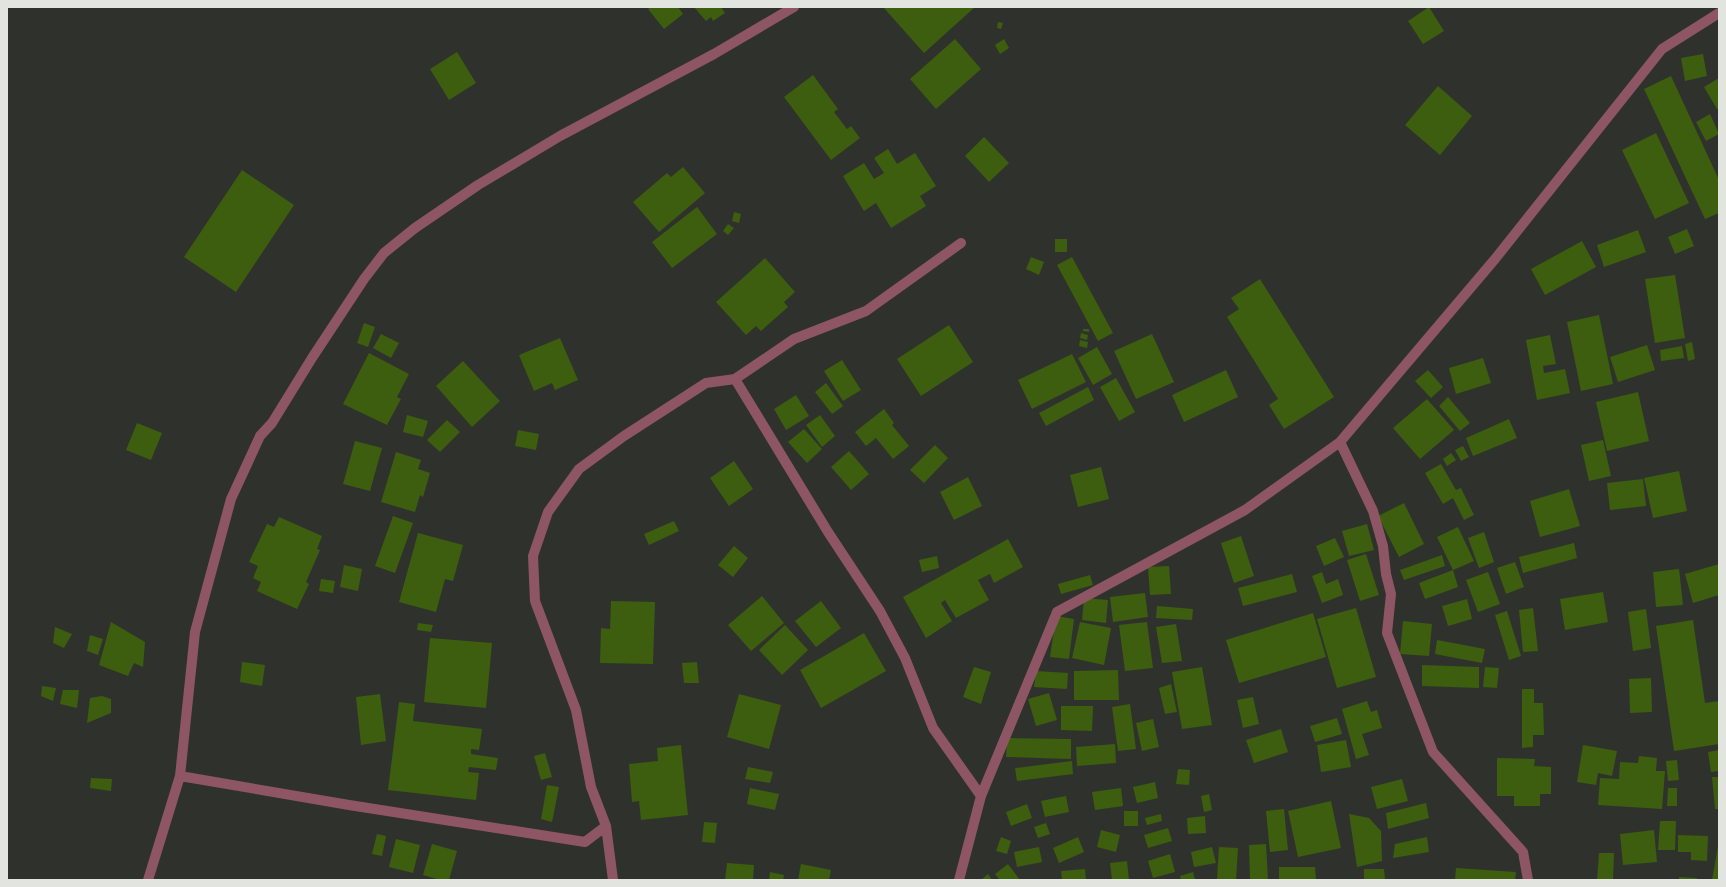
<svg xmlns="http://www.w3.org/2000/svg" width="1726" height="887" font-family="Signika,sans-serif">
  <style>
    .building { fill: #3c5e0e }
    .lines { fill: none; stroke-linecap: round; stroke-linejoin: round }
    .street { stroke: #8e5664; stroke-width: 10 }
  </style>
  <rect width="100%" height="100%" fill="#2f322c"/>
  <path class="building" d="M651,7H678L683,14L664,29L648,9Z
    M694,7H721L725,13L713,21L711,17L706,21Z
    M883,7H975L924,53Z
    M1429,7L1444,31L1423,44L1408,21Z
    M998,22L1003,23L1001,29L997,28Z
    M955,39L981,69L936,109L910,79Z
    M1004,39L1009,48L1000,54L995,45Z
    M457,52L476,83L449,100L430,69Z
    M1703,54L1707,76L1685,81L1681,58Z
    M813,75L838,109L834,112L847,129L851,126L860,138L831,160L784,97Z
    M1671,76L1719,180V213L1705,219L1644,89Z
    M1719,78V108L1717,109L1704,87Z
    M1438,86L1472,116L1440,155L1405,125Z
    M1710,114L1719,134L1706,141L1696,122Z
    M1656,133L1689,203L1655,219L1622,150Z
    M984,137L1009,163L989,182L965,156Z
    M888,149L897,164L915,153L936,186L920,196L926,206L891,228L876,203L864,211L843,176L864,163L874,179L884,173L874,158Z
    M683,167L705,193L659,232L633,202L667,173L671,177Z
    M242,170L294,205L236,292L184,257Z
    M697,207L717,234L672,268L652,242Z
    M734,212L741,214L739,223L732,221Z
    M728,224L734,228L728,235L723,231Z
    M1687,229L1694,246L1675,254L1668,237Z
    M1638,230L1646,252L1604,267L1597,245Z
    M1055,239H1067V252H1055Z
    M1582,241L1596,267L1545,295L1531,269Z
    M1031,257L1044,262L1039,275L1026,269Z
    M1072,257L1113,333L1098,341L1057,265Z
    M765,258L795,292L784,302L788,307L761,331L756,326L746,335L716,302Z
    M1675,275L1685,338L1655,343L1645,279Z
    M1260,279L1334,397L1284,429L1269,405L1278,399L1227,317L1239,309L1231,298Z
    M1599,315L1613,384L1581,391L1567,322Z
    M364,323L375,327L368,347L357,343Z
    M949,325L973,362L921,396L897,359Z
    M1083,329H1089V332L1083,331Z
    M1081,333L1088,335L1087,340L1080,338Z
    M381,334L399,343L391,358L373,348Z
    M1152,334L1174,382L1136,399L1114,351Z
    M1550,335L1556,364L1543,366L1544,373L1565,369L1570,393L1537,400L1526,340Z
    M560,338L578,380L555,390L552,383L534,391L519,355Z
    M1080,340L1088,342L1087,348L1079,346Z
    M1692,342L1695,359L1688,361L1685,344Z
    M1647,345L1655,370L1618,382L1610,357Z
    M1682,346L1684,358L1661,361L1660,350Z
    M1097,347L1112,374L1093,385L1078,358Z
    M369,353L409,374L397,397L401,399L387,425L343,404Z
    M1072,354L1086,382L1032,409L1018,380Z
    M1483,358L1491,383L1456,394L1449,368Z
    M842,360L861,390L843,401L824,371Z
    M463,361L500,401L472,427L436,386Z
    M1226,370L1238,397L1184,422L1172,395Z
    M1428,370L1443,387L1431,398L1415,381Z
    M1116,378L1135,412L1119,421L1100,387Z
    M826,383L843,406L832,414L815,392Z
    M1088,387L1094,400L1046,426L1039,413Z
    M1638,392L1649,441L1607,451L1596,402Z
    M796,395L809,416L786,430L774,409Z
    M1448,397L1470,423L1460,431L1439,406Z
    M1427,399L1454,430L1420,459L1393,428Z
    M884,409L894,423L892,425L909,446L893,459L876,438L866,446L855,432Z
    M407,415L428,421L423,437L403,432Z
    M820,415L835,436L822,447L806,425Z
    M1509,419L1517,438L1473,456L1466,438Z
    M447,420L460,432L440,452L427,440Z
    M137,423L162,433L151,460L126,450Z
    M804,429L822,449L807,463L788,442Z
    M518,430L539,434L536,450L515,446Z
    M1603,440L1611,476L1589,481L1581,445Z
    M355,441L382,448L370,491L343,484Z
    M935,445L948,458L924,483L910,470Z
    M1463,446L1469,457L1461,461L1455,450Z
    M849,451L869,474L851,490L831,467Z
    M396,452L421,460L418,469L430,473L423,497L420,495L415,512L381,502Z
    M1451,453L1456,460L1447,466L1443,459Z
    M734,461L753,489L729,506L710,478Z
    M1441,464L1456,490L1461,488L1474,515L1464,520L1453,498L1443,504L1425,473Z
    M1101,467L1109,499L1078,507L1070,475Z
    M1679,471L1687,511L1653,518L1644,478Z
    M968,477L982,506L954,520L940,492Z
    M1643,479L1646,506L1610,510L1607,483Z
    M1569,489L1580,526L1540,537L1530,501Z
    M1404,503L1424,544L1399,557L1378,516Z
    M393,516L413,523L395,573L375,566Z
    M279,517L322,536L317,549L320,550L306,582L309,584L297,609L257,591L261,582L253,578L258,566L249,562L267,524L274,527Z
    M674,521L679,531L649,545L644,534Z
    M1367,524L1374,550L1349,556L1342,531Z
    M1458,527L1474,561L1453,570L1458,587L1425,599L1419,583L1453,570L1437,537Z
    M1484,532L1494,562L1479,568L1468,538Z
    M418,533L463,545L453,581L445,579L436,612L399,602Z
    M1241,536L1254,576L1234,583L1221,543Z
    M1335,538L1344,557L1324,566L1316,546Z
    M1008,539L1023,567L994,583L990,574L978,580L989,600L956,618L945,600L941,603L952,621L926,638L903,597Z
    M1574,543L1577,558L1523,573L1519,557Z
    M734,546L748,558L733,577L718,565Z
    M1366,554L1379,595L1360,601L1347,560Z
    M1442,555L1445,566L1404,580L1400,570Z
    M937,556L939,568L922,572L919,560Z
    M1515,562L1524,587L1506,594L1497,568Z
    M1719,564V595L1693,603L1685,574Z
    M344,565L362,569L358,591L340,587Z
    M1169,566L1171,594L1150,595L1148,567Z
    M1679,569L1683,605L1656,607L1653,572Z
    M1322,572L1326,584L1338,579L1343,595L1322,603L1312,576Z
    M1488,572L1500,604L1478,612L1466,580Z
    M1292,574L1297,592L1243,606L1238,588Z
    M1090,575L1093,585L1061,594L1058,584Z
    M321,579L335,581L333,593L319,591Z
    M1603,592L1608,622L1565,630L1560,599Z
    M1145,593L1148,617L1113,622L1110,597Z
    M762,596L784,623L751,651L728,625Z
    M1084,598L1108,600L1106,623L1082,620Z
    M1467,599L1472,619L1448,626L1442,606Z
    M611,601L655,602L653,664L600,663L601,628L610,629Z
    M821,601L841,628L816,647L795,621Z
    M1157,606L1193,609L1192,620L1156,618Z
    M1356,608L1376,677L1337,688L1317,619Z
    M1533,608L1538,651L1523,652L1519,610Z
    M1646,609L1651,648L1633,651L1628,612Z
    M1507,611L1521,656L1509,660L1495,615Z
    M1313,613L1326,657L1239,683L1226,640Z
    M1056,616L1074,619L1069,659L1050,657Z
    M1693,620L1705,703L1719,701V744L1674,751L1656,626Z
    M1403,621L1432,624L1429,656L1400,654Z
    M111,622L145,642L143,667L134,663L128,676L99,665Z
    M1080,622L1111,628L1104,665L1072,658Z
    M1147,622L1153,668L1125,671L1119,625Z
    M418,623L433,625L431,632L417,630Z
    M1176,624L1182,661L1162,663L1156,627Z
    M785,625L808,650L782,675L759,650Z
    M55,627L72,634L64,648L53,643Z
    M864,633L886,671L821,708L800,670Z
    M90,635L103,639L98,655L87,651Z
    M430,638L492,643L486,708L424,702Z
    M1437,640L1485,649L1482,663L1435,654Z
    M242,662L265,665L262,686L240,682Z
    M697,662L699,683H684L682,663Z
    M1422,665L1479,667V688L1422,686Z
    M974,667L991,672L981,704L963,697Z
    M1202,667L1212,725L1182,729L1172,672Z
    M1485,667L1499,668L1497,688L1483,687Z
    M1118,670L1119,700H1074V671Z
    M1036,671L1068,673L1067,689L1034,687Z
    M1651,678L1652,712L1630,713L1629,679Z
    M1171,684L1177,712L1165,714L1159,688Z
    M42,686L56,688L53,701L41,696Z
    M1522,689H1534V703H1543L1544,735H1533V747L1522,748Z
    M63,690H79L77,708L60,704Z
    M1049,693L1057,720L1036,726L1028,699Z
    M380,694L386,741L361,745L356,697Z
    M739,694L781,705L769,749L727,737Z
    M102,696L111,699V713L87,723L90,698Z
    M1253,697L1259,724L1243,728L1237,700Z
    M1367,701L1371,712L1377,710L1382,728L1362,734L1369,755L1356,759L1342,709Z
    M399,702L415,704L413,721L482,729L479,750L471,749V754L498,758L496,770L469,767L468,772L479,773L476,800L388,790Z
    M1130,704L1136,749L1118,751L1112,707Z
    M1061,706H1093L1092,731L1061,730Z
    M1337,718L1342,734L1315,742L1310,726Z
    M1153,719L1159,747L1142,751L1136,723Z
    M1281,729L1288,752L1254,763L1246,740Z
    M1007,738L1071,739V759L1006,757Z
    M1346,740L1351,767L1321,772L1317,745Z
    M1115,744L1116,763L1077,766L1076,747Z
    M681,745L688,815L641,820L639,801L632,802L629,764L658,761L657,748Z
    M1583,745L1617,751L1612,776L1598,773L1596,785L1577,782Z
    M1719,750V771L1711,772L1708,752Z
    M545,753L552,777L541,780L534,756Z
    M1639,756L1657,758L1656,771H1665L1662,809L1598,805L1600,778L1619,779L1620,762L1638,763Z
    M1497,758L1535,759L1534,766L1551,767V794H1540V806H1514V796H1497Z
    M1677,760L1679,780L1668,781L1666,761Z
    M1072,761L1073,774L1017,781L1015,768Z
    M748,767L773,772L770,783L745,779Z
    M1178,769L1190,770L1189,785L1176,784Z
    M1712,777H1719V809H1715Z
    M91,778L112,779L111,791L90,788Z
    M1402,779L1408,801L1377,809L1371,787Z
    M1155,782L1158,798L1137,803L1133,787Z
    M547,785L559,787L552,822L541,819Z
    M750,788L779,794L775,810L747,804Z
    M1121,788L1123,806L1095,810L1092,792Z
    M1668,788H1677V806H1667Z
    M1209,794L1212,810L1204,812L1201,796Z
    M1066,796L1069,812L1045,817L1041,801Z
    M1331,801L1341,848L1298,857L1288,811Z
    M1426,803L1429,818L1388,829L1386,813Z
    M1027,804L1032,818L1011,826L1006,812Z
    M1284,809L1288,850L1270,852L1266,811Z
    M1124,811H1138V826H1124Z
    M1161,814L1162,821L1147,825L1145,818Z
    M1349,814L1369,818L1381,831L1382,861L1357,867Z
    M1205,816L1206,833L1188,834L1187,818Z
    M1660,821H1676L1675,850H1658Z
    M704,822L717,823L715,843L702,842Z
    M1046,823L1050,834L1038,838L1034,827Z
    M1168,828L1172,841L1148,848L1144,835Z
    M1101,830L1120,835L1116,852L1097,847Z
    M1654,830L1657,862L1623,865L1620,834Z
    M377,834L386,836L382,856L372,854Z
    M1678,835L1708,836L1707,861L1691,860V852H1678Z
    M1001,837L1011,841L1007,854L996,851Z
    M1078,837L1084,852L1059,863L1053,848Z
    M1427,837L1429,852L1393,858L1395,844Z
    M396,839L420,845L413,873L389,867Z
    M432,844L457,851L449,880H440L423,875Z
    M1266,844L1268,880H1250L1249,845Z
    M1718,846L1719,880H1712Z
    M1039,847L1042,862L1017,867L1014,852Z
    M1212,847L1216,863L1194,867L1191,852Z
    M1219,847L1238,848L1236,880H1217Z
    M1599,853H1614L1613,880H1597Z
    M1170,854L1175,872L1153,878L1148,861Z
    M1127,861L1129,880H1112L1110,863Z
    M727,863L754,865L753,880H725Z
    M801,864L831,870L829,880H798Z
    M1008,864L1020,880H1000L995,874Z
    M1279,867H1315L1316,880H1279Z
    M1456,868L1516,872L1515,880H1455Z
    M1085,869L1086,880H1062L1061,871Z
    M1364,869H1384L1385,879L1364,880Z
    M770,872L784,875L783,880H769Z
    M1193,872L1195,880H1181L1180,876Z
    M988,874L992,880H981Z
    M1679,877L1697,878V880H1679Z"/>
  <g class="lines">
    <path class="street" d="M735,379L828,532L880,611L905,658L933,728L981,796L959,880
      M1340,442L1373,511L1383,546L1386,574L1391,594L1387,633L1433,752L1523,852L1528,880
      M180,776L349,805L585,842L606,826
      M981,796L1057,612L1245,510L1340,442L1495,259L1662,49L1719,13
      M148,880L180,776L195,632L231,499L260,436L272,423L312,358L364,279L384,253L415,228L478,185L560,136L714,54L794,7
      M613,880L606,826L591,787L576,710L535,601L533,556L548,512L579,469L624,436L706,383L735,379L794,339L866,311L961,243"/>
  </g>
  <rect width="1726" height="887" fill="none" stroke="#e2e4e0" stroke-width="16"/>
</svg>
